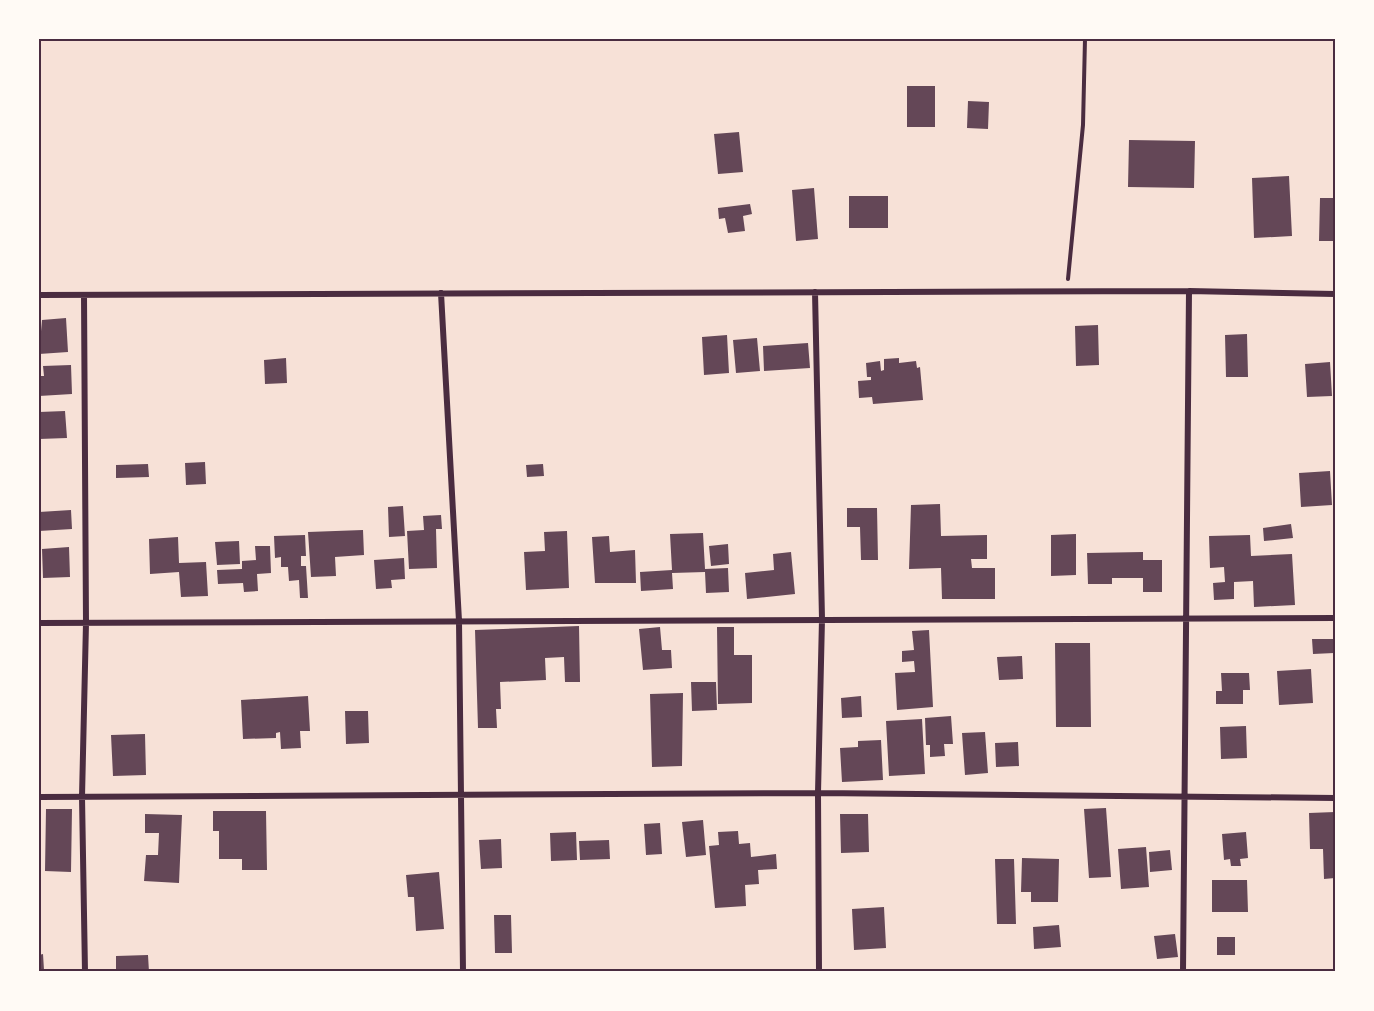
<svg xmlns="http://www.w3.org/2000/svg" width="1374" height="1011" font-family="Georgia,serif">
  <style>
    .building { fill: #644757 }
    .lines { fill: none; stroke-linecap: round; stroke-linejoin: round }
    .path { stroke: #4a2c40; stroke-width: 4 }
    .minor { stroke: #4a2c40; stroke-width: 6 }
    .neatline { fill: none; stroke: #4a2c40; stroke-width: 2 }
  </style>
  <rect width="100%" height="100%" fill="#f7e1d7"/>
  <path class="building" d="M907,86H935V127H907Z
    M968,101L989,102L988,129L967,128Z
    M739,132L743,172L718,174L714,134Z
    M1129,140L1195,141L1194,188L1128,187Z
    M1289,176L1292,236L1254,238L1252,178Z
    M814,188L818,239L796,241L792,190Z
    M849,196H888V228H849Z
    M1320,198H1335V241H1319Z
    M750,204L752,214L743,216L745,231L728,233L725,218L719,219L718,208Z
    M66,318L68,352L39,354L42,320Z
    M1098,325L1099,365L1076,366L1075,326Z
    M1247,334L1248,377H1226L1225,335Z
    M727,335L729,373L704,375L702,337Z
    M757,338L760,371L736,373L733,340Z
    M808,343L810,368L764,371L763,346Z
    M286,358L287,383L265,384L264,360Z
    M899,358V363L916,361L917,368L920,367L923,400L873,404L872,397L859,398L858,381L871,380V377H867L866,363L880,361L881,371L884,370V359Z
    M1330,362L1332,396L1307,397L1305,364Z
    M71,365L72,394L39,396V376H44L43,366Z
    M65,411L67,438L39,439V412Z
    M205,462L206,484L186,485L185,463Z
    M148,464L149,477L116,478V465Z
    M543,464L544,476L527,477L526,465Z
    M1330,471L1332,505L1301,507L1299,473Z
    M940,504L941,536L987,535V559H971L972,568H995V599H942L941,568L909,569L911,505Z
    M403,506L405,536L389,537L388,507Z
    M847,508H877L878,560H861L860,527H847Z
    M71,510L72,529L39,531V512Z
    M441,515L442,529H436L437,568L409,569L407,531L424,530L423,516Z
    M1291,524L1293,538L1264,541L1263,528Z
    M363,530L364,555L335,557L336,576L311,577L308,532Z
    M567,531L569,588L526,590L524,552L545,551L544,532Z
    M703,533L705,569L728,568L729,592L706,593L705,572L672,573L673,589L641,591L640,572L672,570L670,534Z
    M1076,534V575L1051,576V535Z
    M305,535L306,556H301V566H306L308,598H300L299,580L289,581L288,567H281V557L275,558L274,536Z
    M1250,535L1251,556L1292,554L1295,605L1254,607L1253,581L1234,582V599L1214,600L1213,583L1225,582L1224,567L1210,568L1209,536Z
    M609,536L610,552L635,550L636,583H595L592,537Z
    M178,537L179,563L206,562L208,596L181,597L179,572L150,574L149,539Z
    M239,541L240,564L217,565L215,542Z
    M728,544L729,564L711,566L709,546Z
    M255,546H270L271,573L257,574L258,591L244,592L243,583L218,584L217,570L242,569V561L256,560Z
    M69,547L70,577L43,578L42,549Z
    M791,552L795,594L747,599L745,573L774,570L773,554Z
    M1143,552V560H1162V592H1143V578H1112V584H1088L1087,553Z
    M404,558L405,579L391,580L392,588L376,589L374,560Z
    M579,626L580,682H565L564,657L545,658L546,680L500,682L501,709H496L497,728H478L475,630Z
    M660,627L662,650H671L672,668L643,670L639,629Z
    M717,627H734V655H752V703L718,704Z
    M929,630L933,707L897,710L895,673L915,672L914,661L902,662V651L914,650L912,631Z
    M1312,639H1334V653L1313,654Z
    M1055,643H1090L1091,727H1056Z
    M1022,656L1023,679L999,680L997,657Z
    M1311,669L1313,703L1279,705L1277,671Z
    M1221,673H1249L1250,690H1243V704H1216V691H1222Z
    M691,682H716L717,710L692,711Z
    M683,693L682,766L652,767L650,694Z
    M308,696L310,731H300L301,748L281,749L280,732L276,733V738L243,739L241,700Z
    M861,696L862,717L842,718L841,698Z
    M345,711H368L369,743L346,744Z
    M951,716L953,744H944L945,756L930,757V745H926L925,718Z
    M922,719L925,774L889,776L886,721Z
    M1246,726L1247,758L1221,759L1220,727Z
    M985,732L988,773L965,775L962,733Z
    M145,734L146,775L113,776L111,735Z
    M881,740L883,780L842,782L840,748L858,747V741Z
    M1018,742L1019,766L996,767L995,743Z
    M1106,808L1111,877L1089,878L1084,809Z
    M46,809H72L71,872L45,871Z
    M213,811H266L267,870H242V859H219V831H213Z
    M1335,812V878L1324,879L1323,849H1310L1309,813Z
    M145,814L182,815L179,883L144,881L146,855H158L159,833H145Z
    M840,814H868L869,852L841,853Z
    M703,820L706,855L686,857L682,822Z
    M660,823L662,854L646,855L644,824Z
    M738,831L739,844L750,843L751,857L776,854L777,869L758,870L759,884L745,885L746,906L715,908L709,846L719,845L718,832Z
    M576,832L577,860L551,861L550,833Z
    M1246,832L1248,858L1240,859L1241,866H1231L1230,859L1224,860L1222,834Z
    M501,839L502,868L481,869L479,840Z
    M609,840L610,859L580,860L579,841Z
    M1146,847L1149,887L1121,889L1118,849Z
    M1170,850L1172,870L1150,872L1149,852Z
    M1022,858L1059,859L1058,902H1031V892H1021Z
    M995,859H1014L1016,924H997Z
    M439,872L444,929L416,931L414,897H408L406,875Z
    M1212,880H1247L1248,912H1212Z
    M884,907L886,948L854,950L852,909Z
    M494,915H511L512,953H495Z
    M1059,925L1061,947L1034,949L1033,927Z
    M1175,934L1178,957L1157,959L1154,936Z
    M1217,937H1235V955H1217Z
    M43,954L44,970L39,971V955Z
    M148,955L149,972H116V956Z"/>
  <g class="lines">
    <path class="path" d="M1068,279L1083,125L1085,39"/>
    <path class="minor" d="M815,292L822,619L818,793L819,972
      M441,293L459,621L463,972
      M39,295L1189,291L1335,294
      M84,295L86,623L82,797L85,972
      M39,623L1335,618
      M39,797L818,793L1335,798
      M1183,972L1189,291"/>
  </g>
  <rect width="1374" height="1011" fill="none" stroke="#fffaf5" stroke-width="81"/>
  <rect x="40" y="40" width="1294" height="930" class="neatline"/>
</svg>
